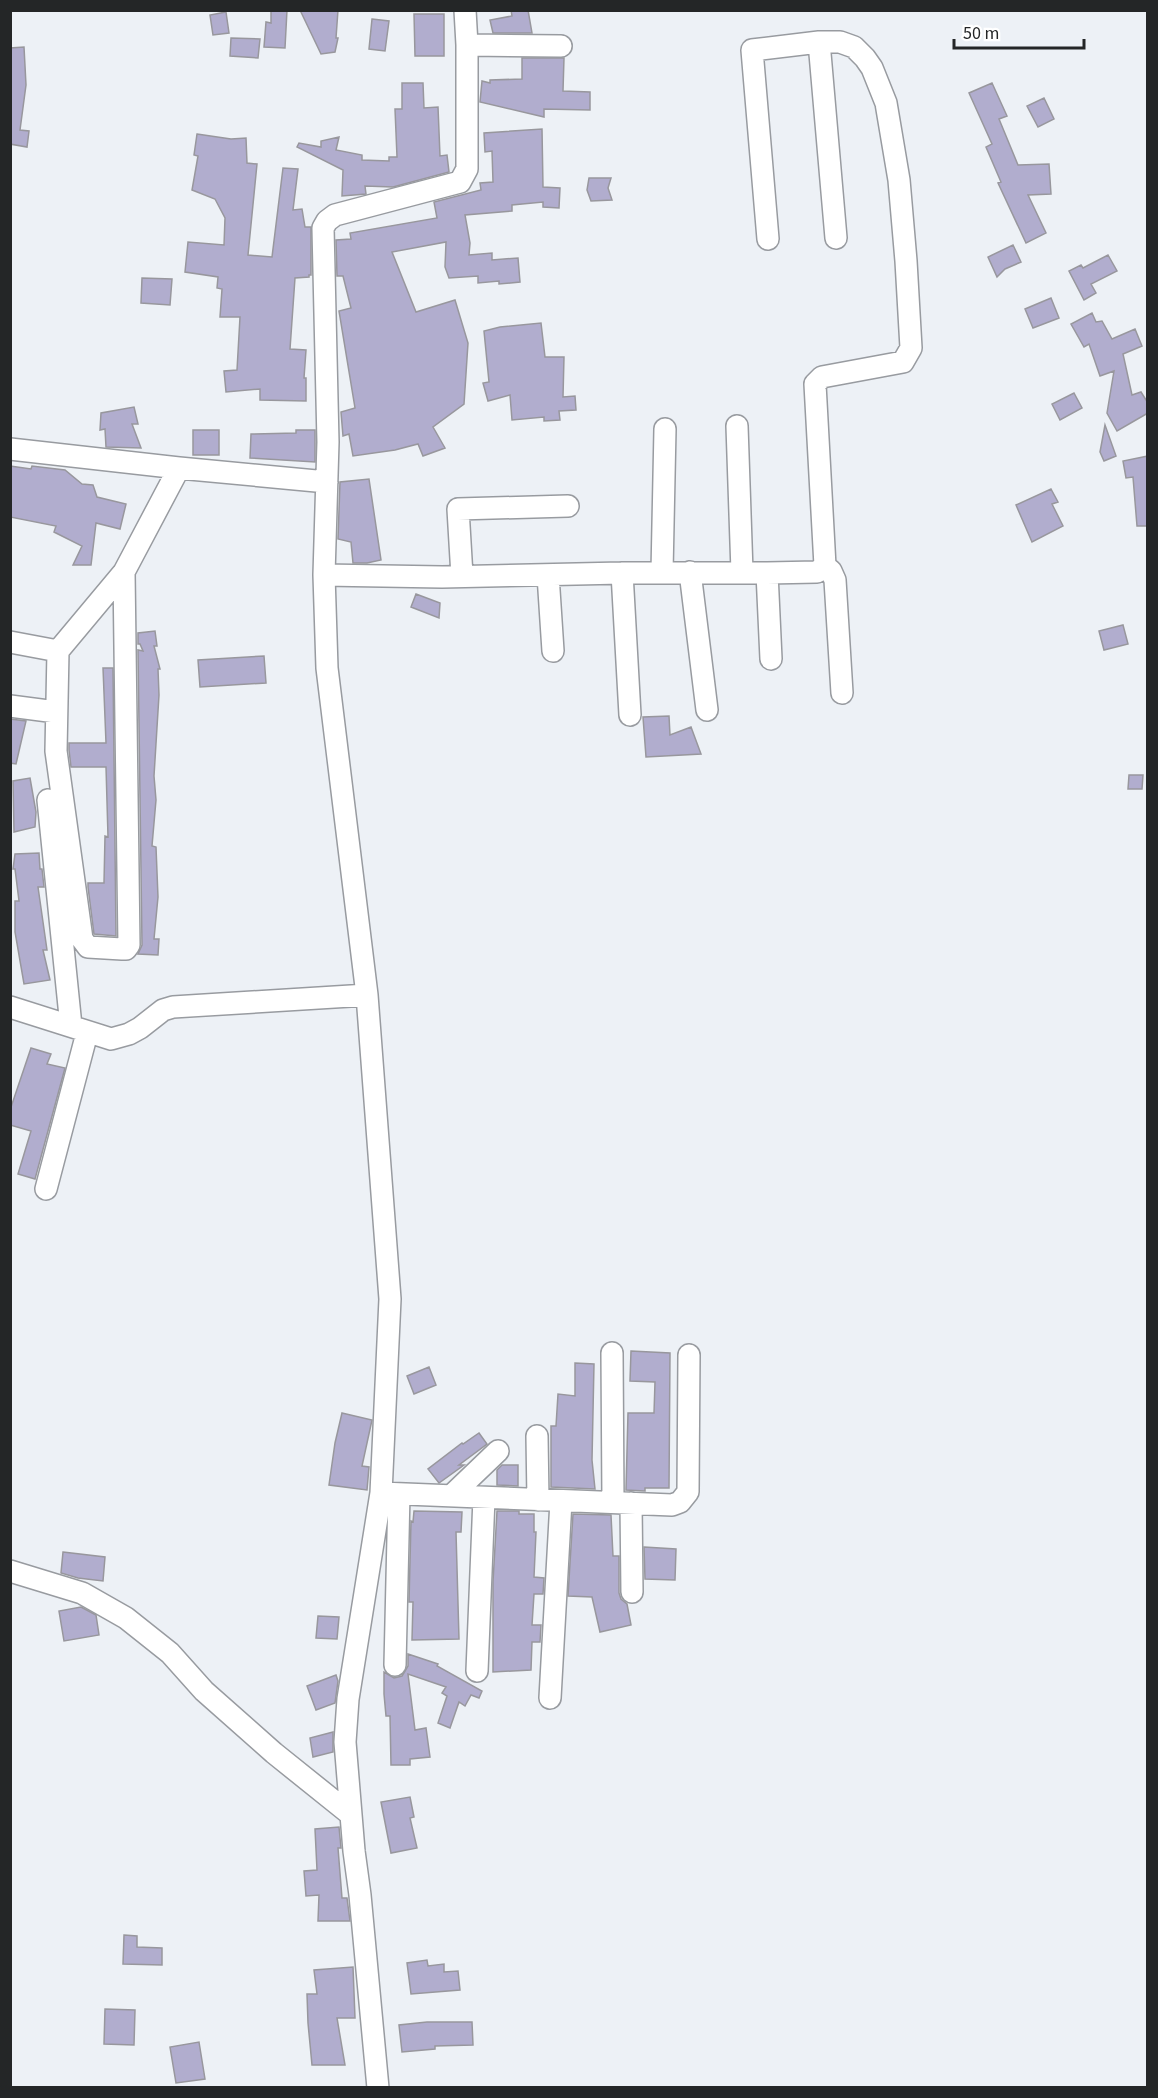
<svg xmlns="http://www.w3.org/2000/svg" width="1158" height="2098" font-family="'Source Sans 3',sans-serif">
  <style>
    .building { fill: #b1adce; stroke: #98979d; stroke-width: 1.5 }
    .lines { fill: none; stroke-linecap: round; stroke-linejoin: round }
    .minor-casing { stroke: #989ba0; stroke-width: 24 }
    .minor { stroke: #fff; stroke-width: 21 }
  </style>
  <rect width="100%" height="100%" fill="#edf1f6"/>
  <path class="building" d="M271,10H287L285,48L264,47L266,22L271,23Z
    M300,10H338L336,38H338L335,52L321,54Z
    M511,10H528L532,33H493L490,20L512,16Z
    M226,12L229,33L213,35L210,15Z
    M414,14H444V56H415Z
    M372,19L389,21L385,51L369,49Z
    M231,38L260,39L258,58L230,56Z
    M24,47L26,85L20,130L29,131L27,147L10,144V48Z
    M522,58H564L563,91L590,92V110L544,109V117L480,102L482,81L490,83V80L522,79Z
    M402,83H423L424,108L438,107L440,156L447,155L449,172L393,187L365,186L366,194L342,196L343,170L297,147L299,143L321,147V141L339,137L336,150L362,155V160L389,161V157H397L395,109H402Z
    M992,83L1007,116L999,119L1018,165L1049,164L1051,194L1028,195L1046,233L1026,243L998,183L1001,182L986,147L992,144L969,93Z
    M1044,98L1054,119L1038,127L1027,106Z
    M542,129L543,187L560,188L559,208L543,207V202L512,205V211L465,215L470,243L469,255L492,253V260L518,258L520,282L499,284V281L478,283V276L449,278L445,267L446,242L392,252L416,312L455,300L468,343L464,404L433,427L445,448L423,456L418,444L395,450L353,456L349,434L343,436L341,412L355,408L339,311L351,308L343,276H337L336,240L351,239L350,233L437,218L434,202L481,190L480,183L493,182L492,151L485,152L484,133Z
    M197,134L231,139L246,138L247,163L257,164L248,255L272,257L283,168L298,169L293,210L302,209L305,227H311V275H309V277L295,278L290,349L306,350L304,378H306V401L260,400V389L226,392L224,371L237,370L240,317H220L222,289L217,288L218,277L185,272L188,242L224,245L225,218L215,199L192,190L198,156L194,155Z
    M589,178H611L608,188L612,200L591,201L587,190Z
    M1013,245L1021,262L1005,269L997,277L988,257Z
    M1108,255L1117,271L1091,284L1096,293L1084,300L1069,271L1081,265L1083,268Z
    M142,278L172,279L170,305L141,303Z
    M1051,298L1059,318L1033,328L1025,309Z
    M1092,313L1096,322L1102,321L1112,339L1135,329L1142,346L1123,354L1132,395L1141,392L1148,403V413L1117,431L1107,413L1114,371L1100,376L1089,344L1084,347L1071,324Z
    M541,323L545,357H564L563,397L575,396L576,410L559,411L560,420L544,421V417L512,420L510,395L488,401L483,383L489,382L484,331L500,327Z
    M1074,393L1082,408L1060,420L1052,404Z
    M134,407L138,424H132L141,448L106,447L105,429L100,430L101,413Z
    M1105,425L1116,456L1104,461L1100,452Z
    M193,430H219V455H193Z
    M296,430H315V462L250,458L251,434L296,433Z
    M1148,456V526H1137L1133,477L1126,478L1123,461Z
    M10,466L31,469L32,466L65,470L82,484L93,485L97,497L126,504L120,529L96,523L91,565H73L82,546L54,532L56,526L10,517Z
    M369,479L381,560L367,563H353L351,542L338,539L340,482Z
    M1051,489L1058,502L1052,504L1063,526L1032,542L1016,505Z
    M416,594L440,603L439,618L411,607Z
    M1123,625L1128,644L1104,650L1099,631Z
    M155,631L157,646H154L160,669H158L159,695L154,776L156,800L152,846L156,847L158,897L154,939H159L158,955L138,954L142,945L138,650L143,651L140,644H138V633Z
    M264,656L266,683L200,687L198,660Z
    M103,668H113L116,936L94,934L88,887V883H104L105,836L108,837L106,767H71L69,750V743H106Z
    M669,716L670,735L691,727L701,754L646,757L643,717Z
    M10,719L26,721L16,764L10,763Z
    M1129,775H1143L1142,789H1128Z
    M30,778L36,812L35,827L14,832L13,781Z
    M39,853L40,869H42L44,887H38L47,950H43L50,980L24,984L15,932V901H19L15,869H13L15,854Z
    M31,1048L51,1054L47,1064L65,1068L35,1179L18,1174L31,1131L10,1125V1110Z
    M631,1351L670,1353L669,1488H645V1491L626,1490L628,1413H654L655,1382L630,1381Z
    M575,1363L594,1364L592,1460L595,1489L551,1487V1426H556L558,1394L575,1396Z
    M429,1367L436,1385L414,1394L407,1376Z
    M342,1413L372,1420L362,1466L369,1467L367,1490L329,1485L335,1443Z
    M479,1433L487,1444L459,1465H464L439,1483L428,1469L462,1443L463,1444Z
    M502,1465H518V1486L497,1485V1470Z
    M414,1511L462,1512L461,1532H456L459,1639L412,1640L413,1602H409L411,1521L413,1522Z
    M497,1511H519V1514H534V1532H536L534,1577L544,1578L543,1594H534L532,1625H541L540,1642H532L531,1670L493,1672V1582Z
    M573,1514L611,1515L613,1556H619V1593L621,1599L627,1604L631,1625L600,1632L592,1597L568,1596Z
    M644,1547L676,1549L675,1580L645,1579Z
    M63,1552L105,1557L103,1581L78,1578L61,1573Z
    M81,1607L96,1615L99,1635L64,1641L59,1611Z
    M318,1616L339,1617L337,1639L316,1638Z
    M408,1654L438,1664L437,1666L482,1691L479,1698L471,1695L465,1706L459,1702L450,1728L438,1723L447,1696L442,1693L446,1687L408,1674L415,1730L426,1728L430,1757L410,1759V1765H391L390,1716H386L384,1694V1672L394,1678L402,1676L408,1666Z
    M336,1675L338,1681L335,1703L316,1710L307,1686Z
    M333,1732V1752L313,1757L310,1738Z
    M410,1797L414,1817L410,1818L417,1848L391,1853L381,1802Z
    M339,1827L341,1848H338L342,1898H347L350,1921H318L319,1895L306,1896L304,1871L317,1870L315,1829Z
    M124,1935L137,1936V1947L162,1948V1965L123,1964Z
    M427,1960L428,1966L444,1964V1972L458,1971L460,1990L411,1994L407,1963Z
    M353,1967L355,2018H337L345,2065H312L308,2023L307,1994H317L314,1970Z
    M105,2009L135,2010L134,2045L104,2044Z
    M427,2022H472L473,2045L435,2046V2049L402,2052L399,2025Z
    M199,2042L205,2079L176,2083L170,2047Z"/>
  <g class="lines">
    <defs>
      <path id="minor" d="M819,42L836,238
        M467,45L561,46
        M768,239L752,50L819,42H840L854,47L865,58L872,68L886,103L899,180L906,261L911,348L903,362L822,377L815,384L825,566L831,571L835,580L842,693
        M737,426L742,572
        M10,449L179,468L327,482
        M124,572L129,945L126,949H122L88,947L82,939L56,751L58,651L124,572L179,468
        M662,572L665,429
        M690,572L707,710
        M622,573L630,715
        M767,573L771,659
        M324,575L442,577L622,573H767L817,572L825,566
        M548,575L553,651
        M462,576L458,509L568,506
        M10,642L58,651
        M10,706L56,712
        M48,800L71,1026
        M10,1007L111,1039L129,1034L140,1028L163,1010L173,1007L367,995
        M46,1189L87,1033
        M612,1353L613,1502
        M537,1436L538,1500
        M381,1493L672,1505L680,1502L688,1492L689,1355
        M451,1496L498,1451
        M631,1503L632,1592
        M10,1571L82,1593L126,1618L170,1653L204,1691L274,1753L350,1814
        M395,1665L399,1494
        M477,1671L484,1498
        M550,1698L561,1501
        M378,2088L360,1895L354,1851L345,1742L348,1699L381,1493L390,1299L367,995L327,668L324,575L328,442L323,228L327,221L335,215L460,182L467,169V45L465,10"/>
    </defs>
    <use href="#minor" class="minor-casing"/>
    <use href="#minor" class="minor"/>
  </g>
  <rect width="1158" height="2098" fill="none" stroke="#242627" stroke-width="24"/>
  <path d="M954 39v9h130v-9" fill="none" stroke="#242627" stroke-width="3"/>
  <text x="963" y="39" font-size="18" fill="#242627" stroke="#ffffff" stroke-width="4.5" paint-order="stroke">50 m</text>
</svg>
